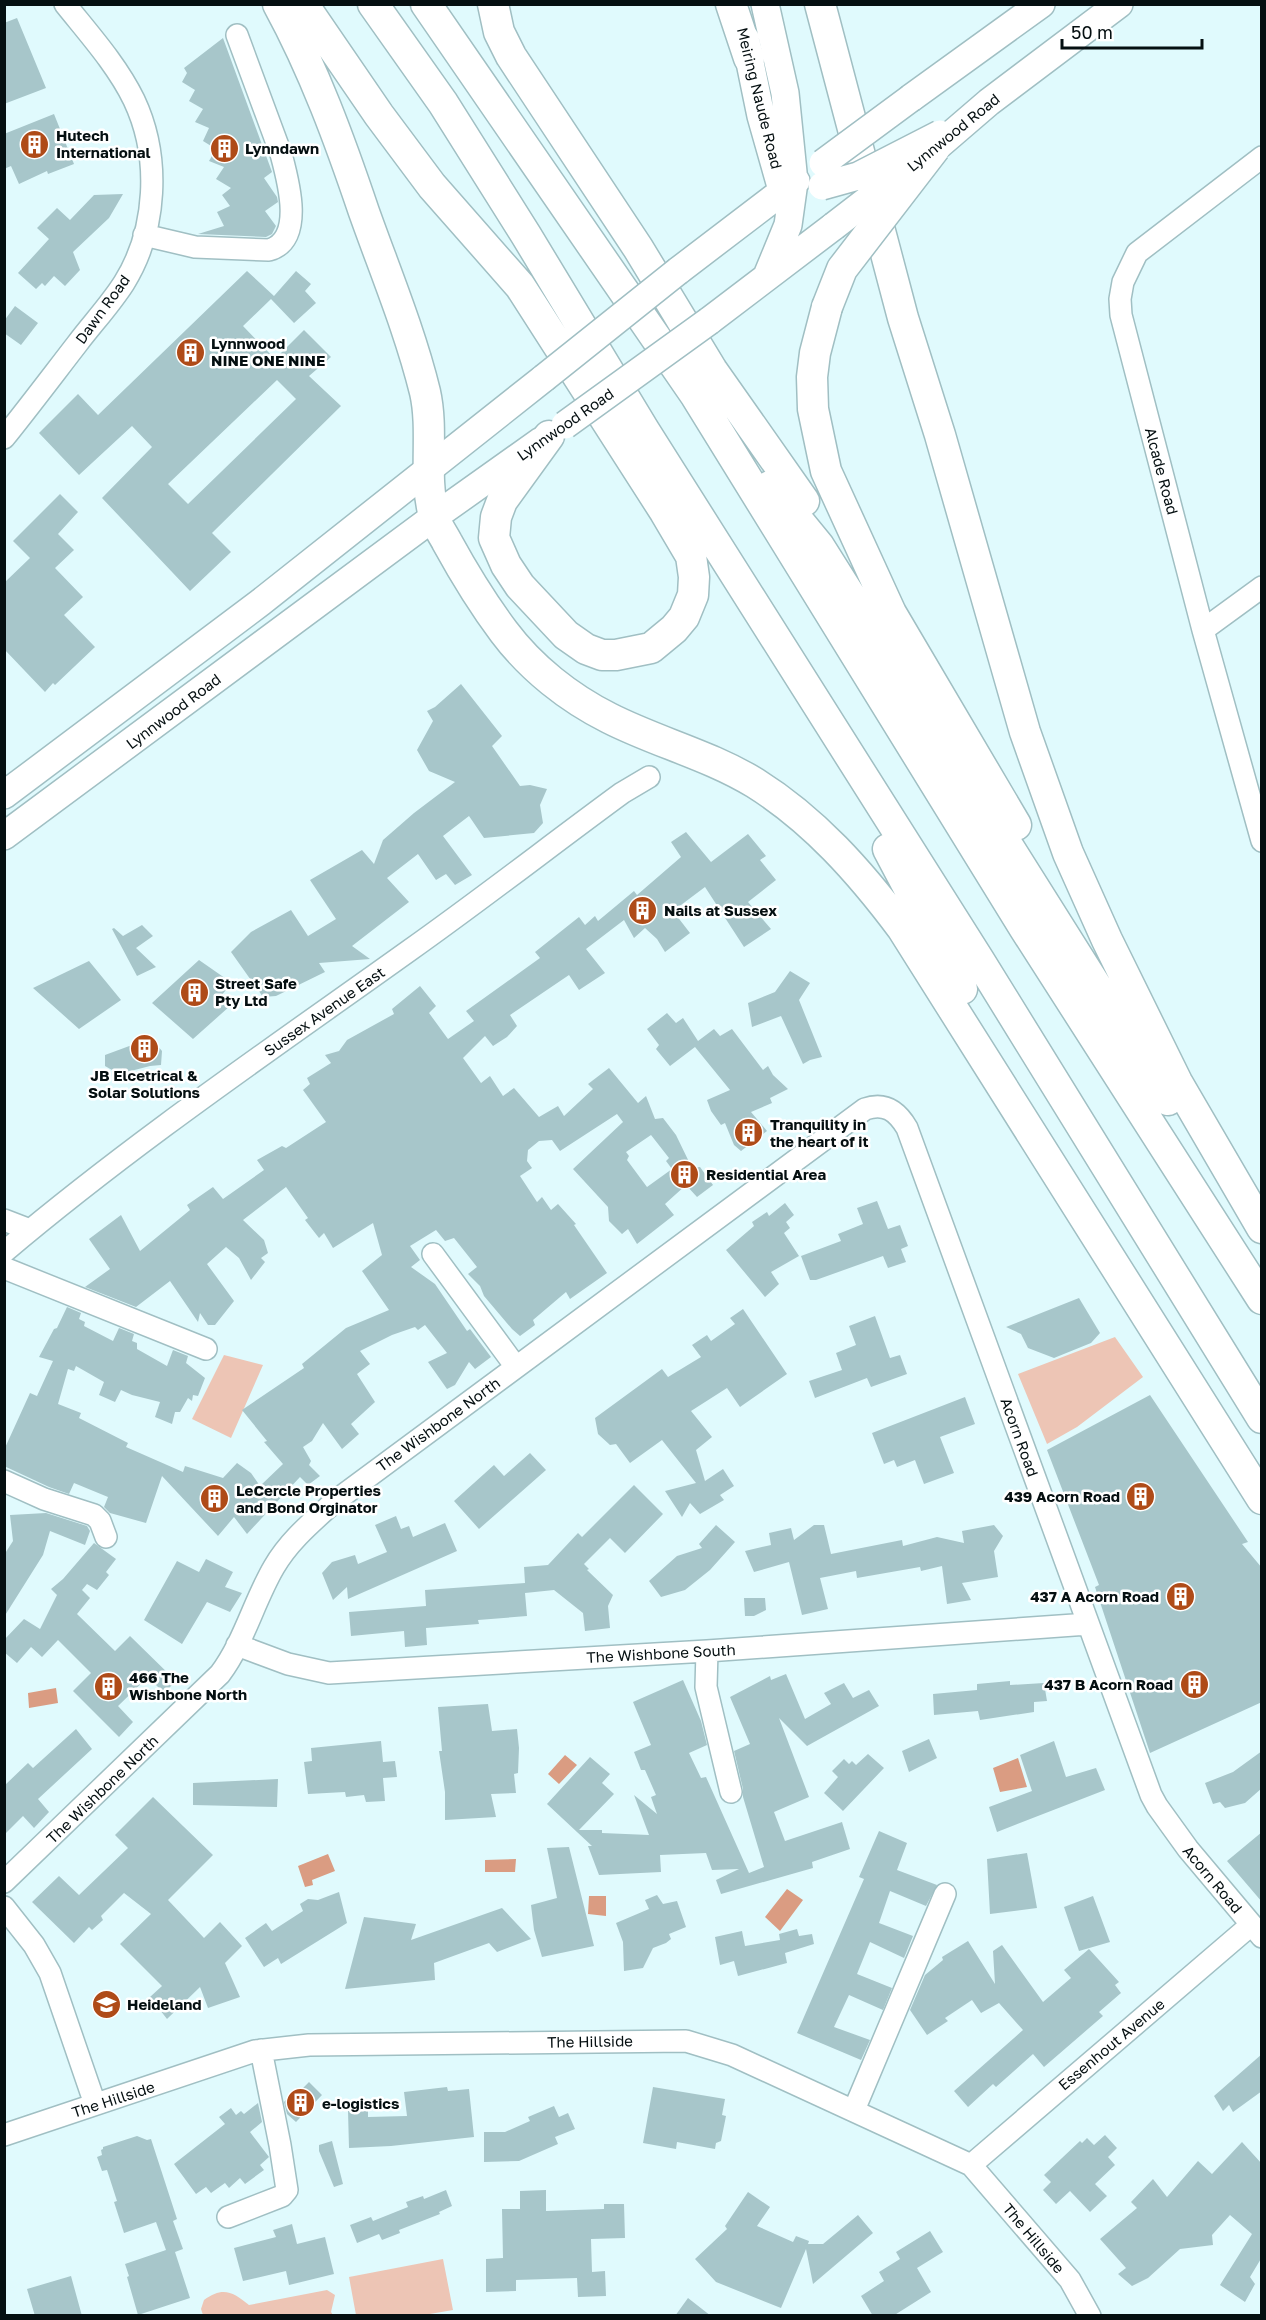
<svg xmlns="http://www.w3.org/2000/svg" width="1266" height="2320" font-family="'Golos Text',sans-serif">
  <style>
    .green { fill: #edc5b5 }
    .water { fill: #da9c82 }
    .building { fill: #a7c6ca; fill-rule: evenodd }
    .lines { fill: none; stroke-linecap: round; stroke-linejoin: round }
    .minor-casing { stroke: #a0bfc3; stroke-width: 24 }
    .major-casing { stroke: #a0bfc3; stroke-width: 30 }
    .highway-casing { stroke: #a0bfc3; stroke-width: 33 }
    .minor { stroke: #fff; stroke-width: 21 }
    .major { stroke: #fff; stroke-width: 27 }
    .highway { stroke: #fff; stroke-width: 30 }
    .major-bridge-casing { stroke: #a0bfc3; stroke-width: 30; stroke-linecap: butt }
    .highway-bridge-casing { stroke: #a0bfc3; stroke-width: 33; stroke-linecap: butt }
    .major-bridge { stroke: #fff; stroke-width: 27 }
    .highway-bridge { stroke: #fff; stroke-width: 30 }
    .labels { text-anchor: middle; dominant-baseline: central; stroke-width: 5; stroke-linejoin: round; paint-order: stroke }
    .street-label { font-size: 15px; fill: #050f11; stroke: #fff }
    .poi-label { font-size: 15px; font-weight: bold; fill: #050f11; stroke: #fff; text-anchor: start }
  </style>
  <rect width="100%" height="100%" fill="#e0fafd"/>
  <path class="green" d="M1115,1337L1143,1377L1077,1427L1047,1444L1018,1374Z
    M224,1355L263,1365L231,1438L192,1419Z
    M443,2259L453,2310L424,2315H356L349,2277Z
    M327,2290L335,2295L331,2312L333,2315H203L201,2309L204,2300C223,2286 233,2292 249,2305Z"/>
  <path class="water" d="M56,1688L58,1703L29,1708L28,1693Z
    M565,1755L577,1765L559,1784L548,1774Z
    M1018,1758L1027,1787L1000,1792L993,1768Z
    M328,1854L335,1871L312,1880L313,1885L305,1887L298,1866Z
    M516,1859L515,1872H485V1860Z
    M787,1889L803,1900L780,1931L765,1917Z
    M589,1896H606V1916L588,1914Z"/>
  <path class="building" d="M17,18L46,88L4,104V23Z
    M223,38L272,172L264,178L277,197L278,202L265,211L276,226L272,234L266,237L198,234L224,226L217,212L230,206L222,195L231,188L216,179L224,167L209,161L216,149L203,141L209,128L195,122L203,109L189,101L195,90L182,82L187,73L184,68Z
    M54,114L74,164L48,174L47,171L19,184L11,166L4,169V134Z
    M123,194L109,218L73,252L80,270L65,286L54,276L45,286L42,283L36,289L18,273L49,239L37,228L57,208L70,220L94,195Z
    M247,271L274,296L296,271L311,284L305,291L316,303L294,323L271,299L243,326L275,359L304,330L331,357L309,376L341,406L212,533L231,552L190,591L102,498L152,447L132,426L79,475L39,433L78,394L98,415ZM277,380L296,399L188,504L168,484Z
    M15,306L38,323L21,345L4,333V321Z
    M60,494L78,512L58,534L74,550L55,568L83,597L64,615L95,647L55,685L53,683L45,692L4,649V583L30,558L13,541Z
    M461,684L502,736L492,746L520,786L530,785L547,789L540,805L543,823L534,833L484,838L469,816L443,836L472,875L455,885L446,874L436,880L418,854L387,878L409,902L352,946L370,959L319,963L325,972L276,996L263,997L231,952L251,932L291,910L308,936L336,919L310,880L362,850L374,864L383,840L414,813L455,782L429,771L417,750L433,721L427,711L435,707Z
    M686,832L711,862L748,834L766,856L760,860L776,880L748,902L771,929L744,947L705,887L673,911L690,933L665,952L657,939L645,928L634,938L624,920L586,949L605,973L579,990L569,975L510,1015L517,1026L507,1037L493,1046L485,1036L463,1058L481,1083L490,1076L503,1096L514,1088L539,1117L558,1106L564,1116L593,1089L588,1084L609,1068L638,1103L646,1096L655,1119L663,1118L676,1135L692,1168L700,1167L713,1185L697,1197L686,1185L665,1204L674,1215L637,1244L628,1229L622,1234L609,1221L608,1207L573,1169L623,1122L617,1114L560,1151L552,1140L539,1141L528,1150L527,1161L532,1168L520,1176L537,1202L542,1197L551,1210L558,1204L576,1224L574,1225L607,1273L570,1299L566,1292L533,1320L535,1325L520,1336L512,1329L484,1296L480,1286L468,1274L477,1267L454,1238L445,1241L436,1230L410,1246L420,1260L411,1267L435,1284L467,1331L470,1329L491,1357L475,1369L469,1362L455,1385L447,1389L428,1362L447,1353L425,1325L418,1330L415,1327L392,1335L360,1351L370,1364L357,1374L375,1402L351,1424L359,1434L342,1449L323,1423L312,1441L303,1447L311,1461L309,1465L320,1476L308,1485L300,1477L247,1534L234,1517L218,1536L162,1476L146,1523L110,1513L104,1507L108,1497L74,1483L69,1494L49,1487L4,1466V1450L30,1393L37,1396L53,1361L39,1357L54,1329L57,1328L67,1307L81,1313L79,1319L85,1322L84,1326L113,1341L119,1328L134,1334L132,1341L137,1343V1349L167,1366L173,1350L188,1356L186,1363L205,1378L198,1396L193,1395L192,1401L188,1398L180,1412H175L172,1424L155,1417L160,1402L132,1395L121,1390L115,1402L99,1395L104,1382L76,1366L74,1371L68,1369L58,1404L81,1413L79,1418L128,1443L126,1447L183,1472L185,1466L223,1478L237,1463L251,1473L260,1486L283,1464L264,1442L267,1441L242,1410L304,1368L302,1364L346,1328L389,1310L362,1271L382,1255L373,1223L333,1248L324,1233L319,1238L305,1220L308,1218L286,1187L243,1220L264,1240L268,1253L261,1258L265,1262L251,1280L239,1258L226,1247L207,1264L234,1301L215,1325H208L200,1313L198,1322L170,1281L136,1307L85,1287L110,1269L89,1239L121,1215L140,1251L190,1210L187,1205L213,1187L223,1199L264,1170L257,1160L282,1146L286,1148L326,1122L303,1090L310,1084L307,1078L331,1063L325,1055L339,1051L347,1040L394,1014L392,1009L420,986L436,1006L429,1013L448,1039L474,1021L466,1011L540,958L535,952L579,917L585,925L595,916L598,921L634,891L637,895L681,857L671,842ZM651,1135L669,1158L666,1161L672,1169L647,1187L627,1160L629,1156L626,1152Z
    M142,925L153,936L136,948L156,967L137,976L112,929L114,928L123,936Z
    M199,960L232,983L220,997L230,1006L193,1039L152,1003Z
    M89,961L121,1000L79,1029L33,988Z
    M790,971L810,983L799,1000L822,1057L810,1060L803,1064L781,1016L752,1027L748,1003L775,992Z
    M667,1013L676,1023L683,1018L698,1041L714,1029L720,1036L732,1029L763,1070L768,1066L773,1075L788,1089L770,1098L772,1103L751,1112L767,1131L741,1151L734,1145L725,1123L721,1125L711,1111L707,1100L730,1090L695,1047L670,1066L656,1049L659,1045L647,1029Z
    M151,1038L162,1051L161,1065L150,1066L123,1073L112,1070L105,1066V1055Z
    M877,1201L888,1229L900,1225L908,1246L901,1249L906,1262L888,1268L883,1256L816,1280H810L801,1256L841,1241L838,1234L863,1224L857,1208Z
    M785,1203L794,1215L786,1222L790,1228L784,1233L799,1256L771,1272L779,1284L765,1297L726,1250L754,1226L752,1222L767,1212L769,1216Z
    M1079,1298L1100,1333L1091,1343L1054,1358L1028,1348L1021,1334L1006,1327Z
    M743,1309L787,1374L740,1407L727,1388L691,1411L712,1437L696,1450L705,1481L723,1469L734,1486L720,1495L724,1500L700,1514L690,1503L682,1517L665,1491L696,1483L662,1440L630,1463L616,1444L610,1445L598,1434L595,1418L662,1369L668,1377L701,1357L692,1345L707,1335L711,1341L735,1324L730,1318Z
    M875,1316L890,1358L900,1355L907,1374L871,1387L867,1378L815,1398L809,1381L842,1370L836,1353L856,1345L849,1326Z
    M1150,1395L1248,1542L1242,1544L1262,1568V1702L1150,1753L1095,1587L1099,1585L1047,1450Z
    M965,1397L975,1424L940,1437L954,1473L924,1484L915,1460L897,1467L894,1460L884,1464L872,1433Z
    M530,1453L546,1470L479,1529L454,1501L494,1465L504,1476Z
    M634,1485L663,1514L625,1553L610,1538L584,1564L589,1569L587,1570L613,1595L608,1606L610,1628L585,1631L583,1613L554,1590L525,1593L527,1616L478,1620L479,1624L426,1628L427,1645L405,1647L404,1631L351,1636L349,1612L426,1606L425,1590L525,1583L524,1567L548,1565L578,1533L582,1537Z
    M46,1513L87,1526L90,1531L85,1545L50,1531L43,1555L4,1617V1555L13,1541L10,1515Z
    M396,1516L401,1529L409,1526L413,1537L445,1523L457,1551L348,1599L347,1587L333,1600L322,1573L332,1562L355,1555L358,1564L387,1552L375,1525Z
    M716,1525L735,1542L710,1570L685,1590L661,1597L649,1581L677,1556L702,1548L699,1544Z
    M814,1525H824L831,1554L902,1540L903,1546L937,1537L964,1543L962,1531L994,1525L1003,1536L994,1551L998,1577L962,1583L971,1600L947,1604L942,1566L921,1571L920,1567L857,1578L856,1571L820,1578L828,1609L802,1615L789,1562L754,1572L745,1551L771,1545L769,1533L791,1528L794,1540Z
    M94,1543L116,1559L106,1572L109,1575L97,1590L87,1584L82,1590L90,1598L77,1614L115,1651L130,1636L176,1681L164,1693L148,1677L118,1706L133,1722L119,1737L73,1691L91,1673L58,1640L42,1657L31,1647L17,1663L4,1652V1640L24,1619L40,1629L57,1595L51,1589L63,1579Z
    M206,1559L233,1572L225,1587L242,1593L230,1612L207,1602L182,1644L144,1620L177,1561L199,1572Z
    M744,1598H765L766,1610L754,1616H745Z
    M786,1674L805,1719L831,1704L824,1693L844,1683L853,1698L869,1690L879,1706L807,1746L779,1718L809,1797L774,1812L785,1841L842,1822L850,1849L812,1862L813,1868L721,1894L716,1880L739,1869L712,1870L706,1853L660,1855L661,1872L599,1875L588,1846H592L547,1804L590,1757L610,1774L602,1783L614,1794L579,1830H602V1833L649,1835L634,1795L657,1814L651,1797L656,1795L645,1770H641L634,1752L651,1745L633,1702L683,1680L701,1721L707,1745L689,1753L701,1778L706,1777L749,1873L764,1867L743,1797V1789L734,1751L750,1744L730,1697L770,1676L771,1680Z
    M1010,1681V1685L1044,1683L1047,1701L1034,1702V1712L980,1720L978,1711L934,1715L933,1694L977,1690V1684Z
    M488,1704L492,1731L517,1729L519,1748L518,1773L514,1774L516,1793L491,1794L496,1817L445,1820V1792L439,1751H442L438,1707Z
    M76,1729L92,1749L38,1799L49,1812L34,1828L23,1816L4,1835V1786L28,1763L33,1768Z
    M929,1739L937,1758L909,1772L902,1751Z
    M381,1741L383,1762L395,1761L397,1777L383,1778L385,1801L366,1802L364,1795L346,1797L345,1792L308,1794L304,1762L312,1761L311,1748Z
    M1054,1741L1066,1777L1096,1768L1105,1790L997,1832L989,1807L1032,1791L1020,1755Z
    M1262,1751V1788L1245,1803L1225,1808L1220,1802L1213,1804L1205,1783L1233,1772Z
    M868,1754L884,1768L843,1811L824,1793L838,1777L832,1771L844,1759L849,1764L852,1761L856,1765Z
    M278,1779L277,1807L193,1805V1783Z
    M153,1797L213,1855L168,1900L204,1938L220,1922L242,1946L225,1963L240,1997L208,2008L200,1987L167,2019L150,1997L162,1986L120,1944L151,1914L124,1893L101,1916L103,1920L92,1930L89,1927L74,1943L32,1902L59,1876L79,1895L128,1848L115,1835Z
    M879,1831L907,1843L897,1870L937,1885L926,1906L890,1891L879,1923L913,1936L904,1958L870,1942L857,1974L892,1988L883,2010L849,1995L834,2027L870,2040L861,2060L797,2033L864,1879L859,1877Z
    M1262,1832V1902L1227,1861Z
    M569,1847L594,1946L542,1957L534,1930L531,1905L557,1898L547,1848Z
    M1027,1853L1037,1908L990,1914L987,1859Z
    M339,1892L347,1923L281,1964L278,1958L264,1967L245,1938L266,1923L272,1931L303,1911L300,1904L308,1899L318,1900Z
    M657,1895L663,1904L677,1901L686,1927L669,1934L671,1939L666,1943L653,1948L643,1968L624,1971L623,1942L616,1923L649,1909L645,1900Z
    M1093,1896L1110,1942L1079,1951L1064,1907Z
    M502,1908L531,1939L497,1952L489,1943L434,1963L435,1980L345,1989L364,1917L416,1924L411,1940Z
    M797,1929L799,1936L812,1934L814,1944L785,1953L787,1963L738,1976L734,1961L720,1965L715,1937L742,1931L745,1946L780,1940L779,1934Z
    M968,1941L995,1984L993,1951L1002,1945L1043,2002L1071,1978L1064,1970L1089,1949L1119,1982L1115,1985L1121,1993L1099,2012L1103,2016L1044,2067L1033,2054L996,2087L993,2084L968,2107L954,2091L1023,2030L999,2003L981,2013L972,2000L945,2018L948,2021L927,2035L910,2010L925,1975L943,1960L942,1957Z
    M1262,2054V2091L1233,2112L1229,2105L1223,2111L1214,2096Z
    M309,2082L322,2095L296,2122L287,2114L284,2102L297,2088L300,2091Z
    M447,2087L448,2091L469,2089L474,2137L391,2146L349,2148L348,2111H368V2117L407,2116L404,2092Z
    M653,2087L725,2099L722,2115L726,2116L721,2141L716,2143L715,2149L677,2142L676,2149L643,2143Z
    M258,2103L262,2122L250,2132L269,2157L260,2165L264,2170L245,2184L240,2178L229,2188L225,2183L211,2193L206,2187L196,2194L174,2164L225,2124L219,2117L231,2108L236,2115L241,2111L244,2114Z
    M554,2106L559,2117L568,2113L575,2129L555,2137L558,2144L519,2161L484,2162V2132H505L530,2121L528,2117Z
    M1105,2135L1117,2148L1108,2157L1115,2165L1095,2184L1107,2196L1090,2212L1070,2191L1056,2204L1043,2190L1051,2182L1044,2175L1080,2141L1082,2143L1087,2138L1094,2145Z
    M137,2136L147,2140L151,2139L177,2219L173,2221L183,2249L175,2252L190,2298L138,2315L127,2277L129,2276L125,2264L166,2250L156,2222L124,2233L114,2202L117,2201L107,2170L102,2171L97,2157L102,2155L101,2150L103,2149V2147Z
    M332,2141L343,2184L334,2187L319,2151V2145Z
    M1242,2142L1262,2164V2257L1250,2277L1255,2284L1245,2302L1220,2285L1252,2234L1230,2215L1212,2235L1213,2245L1180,2249L1148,2278L1132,2286L1118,2274L1126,2268L1100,2239L1137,2208L1131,2202L1153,2179L1167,2197L1198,2161L1212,2174Z
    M446,2190L452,2206L439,2212L440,2214L399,2230L400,2233L382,2240L379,2234L357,2243L350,2225L371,2217L373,2221L408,2207L406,2202L423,2196L424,2199Z
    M546,2190V2211L604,2209V2204H624L625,2238L591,2239L592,2272L605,2271L606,2296L578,2297L577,2278L516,2280V2291L486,2292V2259L503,2258L502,2209H520V2191Z
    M748,2192L770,2207L757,2226L793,2242L796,2236L809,2241L808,2244H823L858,2215L873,2233L813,2284L806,2249L781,2308L716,2282L695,2259L727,2229L725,2226Z
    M292,2224L297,2244L325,2237L334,2274L289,2285L286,2271L243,2281L234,2248L276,2237L273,2230Z
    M930,2231L943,2252L917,2268L931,2292L893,2316H873L861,2296L884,2281L879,2272L900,2259L896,2252Z
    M71,2276L82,2316H35L27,2289Z
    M688,2298L711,2316H675Z"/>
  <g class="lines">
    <defs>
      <path id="minor" d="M1262,157L1137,253L1123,282L1120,299L1121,315L1203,630L1262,841
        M144,235L195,247L269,250C305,240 288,180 281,154L237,35
        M4,438C29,407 53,375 77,344C92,324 110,305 124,283C157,230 161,157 134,100C117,65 89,34 65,4
        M1203,630L1262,587
        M4,1220L30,1230
        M4,1252C133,1143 273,1048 410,950C482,899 551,845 622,793L649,777
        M433,1254L516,1367
        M4,1268L206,1349
        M4,1481L44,1499L94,1515L100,1521L106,1537
        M237,1645L288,1664L329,1673L707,1651L1088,1624
        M707,1651L706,1687L731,1792
        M4,1882L220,1674C244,1642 254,1601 274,1567C289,1541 312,1522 334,1502L865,1109C885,1102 897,1111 907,1128L1151,1795L1157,1806L1188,1849L1262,1937
        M4,1907L34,1945L50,1973L95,2104
        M854,2110L945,1894
        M4,2135L255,2051L309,2045L686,2041L732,2055L971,2165L1070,2280L1090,2316
        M971,2165L1251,1925
        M228,2217L282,2196L287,2190L280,2145L261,2050"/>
      <path id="major" d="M765,4L785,93L794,182L788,225L767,276
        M745,38L761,116L782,190
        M911,98L1041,4
        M939,145L989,102L1119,4
        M678,271L796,181
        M709,321L834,226
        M4,795L261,602L544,378
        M4,836L434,517L541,441"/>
      <path id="highway" d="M278,4C314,70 340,141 364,212C385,271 410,331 425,392C434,432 423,475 434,516C436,525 443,534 447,542C464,573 483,604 504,632C531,668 569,698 609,718C656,742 709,755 755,783C814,820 860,872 902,928L1262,1499
        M303,4L379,115L432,186L520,286L665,512L691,556L694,577L693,595L684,617L674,629L651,648L616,655H602L586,649L566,635L520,586L506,565L494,538L496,517L502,501L549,436
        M373,4L443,103L526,235L644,430L979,960L1262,1418
        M426,4L696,396L1025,929L1262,1299
        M493,4L499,32L511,56L638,248L712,370L804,501
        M731,4L749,58
        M820,4L903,318L940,435L1025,732L1068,853L1107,940L1177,1082L1262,1228
        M827,307L815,353L812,377L813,409L826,471L891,613L1016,825
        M770,486L819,546L1168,1100
        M888,849L962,989"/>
    </defs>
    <use href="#minor" class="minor-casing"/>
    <use href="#major" class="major-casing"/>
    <use href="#highway" class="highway-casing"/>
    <use href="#minor" class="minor"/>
    <use href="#major" class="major"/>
    <use href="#highway" class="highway"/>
    <defs>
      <path id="major-bridge" d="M823,163L911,98
        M822,186L858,176L940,134
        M834,226L917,162
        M544,378L678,271
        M565,425L709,321"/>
      <path id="highway-bridge" d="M827,307L842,269L935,148"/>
    </defs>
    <use href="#major-bridge" class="major-bridge-casing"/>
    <use href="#highway-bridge" class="highway-bridge-casing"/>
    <use href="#major-bridge" class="major-bridge"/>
    <use href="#highway-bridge" class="highway-bridge"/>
  </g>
  <defs>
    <symbol id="building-disc" viewBox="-11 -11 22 22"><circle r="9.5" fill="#af4b18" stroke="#fff"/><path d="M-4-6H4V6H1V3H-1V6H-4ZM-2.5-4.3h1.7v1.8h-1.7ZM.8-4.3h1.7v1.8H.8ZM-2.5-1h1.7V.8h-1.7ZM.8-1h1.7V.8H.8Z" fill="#fff"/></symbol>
    <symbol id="school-disc" viewBox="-11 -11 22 22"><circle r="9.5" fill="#af4b18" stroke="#fff"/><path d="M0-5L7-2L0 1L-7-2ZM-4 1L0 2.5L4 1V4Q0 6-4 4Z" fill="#fff"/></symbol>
  </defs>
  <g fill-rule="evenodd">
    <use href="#building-disc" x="18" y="128" width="33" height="33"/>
    <use href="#building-disc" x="208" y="132" width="33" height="33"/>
    <use href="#building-disc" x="174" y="336" width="33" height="33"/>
    <use href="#building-disc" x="626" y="894" width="33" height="33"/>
    <use href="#building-disc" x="178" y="976" width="33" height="33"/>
    <use href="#building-disc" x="128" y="1032" width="33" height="33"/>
    <use href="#building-disc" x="732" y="1116" width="33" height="33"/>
    <use href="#building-disc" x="668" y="1158" width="33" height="33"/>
    <use href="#building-disc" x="1124" y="1480" width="33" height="33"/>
    <use href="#building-disc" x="198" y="1482" width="33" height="33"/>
    <use href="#building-disc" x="1164" y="1580" width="33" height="33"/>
    <use href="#building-disc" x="1178" y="1668" width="33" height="33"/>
    <use href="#building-disc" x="92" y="1670" width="33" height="33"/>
    <use href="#school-disc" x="90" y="1988" width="33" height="33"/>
    <use href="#building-disc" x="284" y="2086" width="33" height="33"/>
  </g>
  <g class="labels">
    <g class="street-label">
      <text transform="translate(760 98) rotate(76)">Meiring Naude Road</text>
      <text transform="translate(953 132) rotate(-39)">Lynnwood Road</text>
      <text transform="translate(102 309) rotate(-54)">Dawn Road</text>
      <text transform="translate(565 424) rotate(-35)">Lynnwood Road</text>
      <text transform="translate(1162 471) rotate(75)">Alcade Road</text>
      <text transform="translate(173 711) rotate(-37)">Lynnwood Road</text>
      <text transform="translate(324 1011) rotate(-35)">Sussex Avenue East</text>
      <text transform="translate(438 1424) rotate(-36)">The Wishbone North</text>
      <text transform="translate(1020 1437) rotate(70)">Acorn Road</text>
      <text transform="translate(661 1653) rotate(-3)">The Wishbone South</text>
      <text transform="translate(102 1789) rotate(-44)">The Wishbone North</text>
      <text transform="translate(1213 1879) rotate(50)">Acorn Road</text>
      <text transform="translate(590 2041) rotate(-1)">The Hillside</text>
      <text transform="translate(1111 2044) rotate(-40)">Essenhout Avenue</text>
      <text transform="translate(113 2099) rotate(-18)">The Hillside</text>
      <text transform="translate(1034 2238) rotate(50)">The Hillside</text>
    </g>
    <g class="poi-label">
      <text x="56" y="135">Hutech<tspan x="56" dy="17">International</tspan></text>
      <text x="245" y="148">Lynndawn</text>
      <text x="211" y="343">Lynnwood<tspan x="211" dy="17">NINE ONE NINE</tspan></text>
      <text x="664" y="910">Nails at Sussex</text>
      <text x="215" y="983">Street Safe<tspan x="215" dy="17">Pty Ltd</tspan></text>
      <text x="144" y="1075" text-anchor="middle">JB Elcetrical &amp;<tspan x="144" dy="17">Solar Solutions</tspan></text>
      <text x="770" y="1124">Tranquility in<tspan x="770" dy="17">the heart of it</tspan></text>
      <text x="706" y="1174">Residential Area</text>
      <text x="236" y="1490">LeCercle Properties<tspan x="236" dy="17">and Bond Orginator</tspan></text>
      <text x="1120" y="1496" text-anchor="end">439 Acorn Road</text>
      <text x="1159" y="1596" text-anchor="end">437 A Acorn Road</text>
      <text x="129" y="1677">466 The<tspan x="129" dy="17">Wishbone North</tspan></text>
      <text x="1173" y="1684" text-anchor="end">437 B Acorn Road</text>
      <text x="127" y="2004">Heideland</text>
      <text x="322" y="2103">e-logistics</text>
    </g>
  </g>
  <rect width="1266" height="2320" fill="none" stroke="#050f11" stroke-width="12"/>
  <path d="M1062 39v9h140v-9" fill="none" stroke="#050f11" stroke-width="3"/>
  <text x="1071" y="39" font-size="18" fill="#050f11" stroke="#ffffff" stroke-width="4.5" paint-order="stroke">50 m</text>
</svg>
